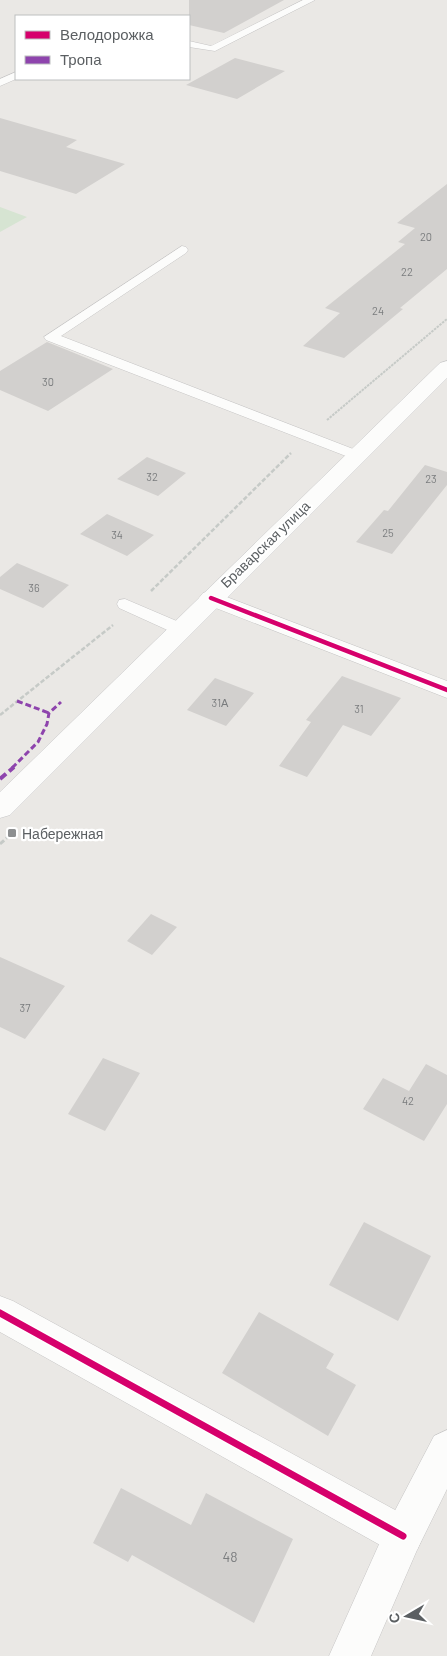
<svg xmlns="http://www.w3.org/2000/svg" width="447" height="1656" font-family="Barlow,sans-serif">
  <style>
    .green { fill: #d6e4d2 }
    .building { fill: #d2d0ce }
    .lines { fill: none; stroke-linecap: round; stroke-linejoin: round }
    .service-casing { stroke: #c6c5c5; stroke-width: 1 }
    .minor-casing { stroke: #c6c5c5; stroke-width: 1 }
    .tertiary-casing { stroke: #c6c5c5; stroke-width: 1 }
    .secondary-casing { stroke: #c5c5c6; stroke-width: 1 }
    .path-far2 { stroke: #c6cac7; stroke-width: 2; stroke-dasharray: 2.5 1; stroke-linecap: butt }
    .path-far1 { stroke: #c6cac7; stroke-width: 2.5; stroke-dasharray: 4.5 2; stroke-linecap: butt }
    .path { stroke: #c6cac7; stroke-width: 3; stroke-dasharray: 5.5 2.5; stroke-linecap: butt }
    .service { fill: #fcfcfb; fill-rule: evenodd }
    .minor { fill: #fcfcfb; fill-rule: evenodd }
    .tertiary { fill: #fcfcfb; fill-rule: evenodd }
    .secondary { fill: #fcfcfb; fill-rule: evenodd }
    .quiet-far1 { stroke: #8e44ad; stroke-width: 3; stroke-dasharray: 6 3; stroke-linecap: butt }
    .quiet { stroke: #8e44ad; stroke-width: 4; stroke-dasharray: 8 4; stroke-linecap: butt }
    .cycleway-far1-casing { stroke: #fff; stroke-width: 7 }
    .cycleway-casing { stroke: #fff; stroke-width: 10 }
    .cycleway-far1 { stroke: #d6006c; stroke-width: 4.5 }
    .cycleway { stroke: #d6006c; stroke-width: 7 }
    .poi-dot { fill: #8d8f90; stroke: #fff; stroke-width: 2 }
    .labels { text-anchor: middle; dominant-baseline: central; stroke-width: 4.5; stroke-linejoin: round; paint-order: stroke }
    .number-label { font-size: 11px; fill: #7a7c7e }
    .street-label { font-size: 14px; fill: #5b5f62; stroke: #fff }
    .poi-label { font-size: 14px; fill: #5b5f62; stroke: #fff; text-anchor: start }
    .near-number-label { font-size: 14px; fill: #7a7c7e }
  </style>
  <rect width="100%" height="100%" fill="#eae8e5"/>
  <path class="green" d="M0,207L27,217L0,232Z"/>
  <path class="building" d="M189,0H284L224,33L189,25Z
    M235,58L285,71L237,99L186,85Z
    M0,118L77,140L66,147L125,164L76,194L0,171Z
    M447,184V269L400,308L403,309L344,358L303,346L340,313L325,308L405,244L398,242L415,228L397,223Z
    M47,342L67,350L113,369L48,411L0,390V371Z
    M147,457L186,473L158,496L117,479Z
    M425,465L447,472V485L392,554L356,542L384,510L388,511Z
    M107,514L154,535L127,556L80,534Z
    M17,563L69,585L43,608L0,589V577Z
    M342,676L401,698L371,736L343,725L307,777L279,766L311,722L306,720Z
    M215,678L254,693L226,726L187,710Z
    M151,914L177,927L152,955L127,941Z
    M0,957L65,986L25,1039L0,1027Z
    M103,1058L140,1073L105,1131L68,1114Z
    M426,1064L447,1075V1104L424,1141L363,1109L383,1078L409,1091Z
    M364,1222L431,1256L398,1321L329,1285Z
    M259,1312L334,1354L326,1368L356,1385L328,1436L222,1373Z
    M121,1488L191,1525L206,1493L293,1539L254,1623L132,1555L128,1562L93,1543Z"/>
  <g class="lines">
    <defs>
      <path id="service" d="M303,0H315L215,51L189,47V41L211,46Z
        M16,72V79L0,86V79Z
        M182,246L186,247L188,250L186,253L61,336L361,452L363,455L361,458H351L46,340L44,337Z
        M125,599L186,625L188,629L186,633L180,634L174,633L119,608L117,604L119,600Z"/>
      <path id="minor" d="M211,591L447,681V698L203,603L199,598L203,593Z
        M0,1296L13,1301L417,1522L423,1536L417,1550L403,1556L389,1550L0,1332Z"/>
      <path id="tertiary" d="M447,1430V1489L417,1550L371,1656H329L389,1522L434,1436Z"/>
      <path id="secondary" d="M447,361V378L10,815L0,818V792L440,363Z"/>
    </defs>
    <use href="#service" class="service-casing"/>
    <use href="#minor" class="minor-casing"/>
    <use href="#tertiary" class="tertiary-casing"/>
    <use href="#secondary" class="secondary-casing"/>
    <path class="path-far2" d="M327,420L447,319"/>
    <path class="path-far1" d="M151,591L291,453
      M0,715L113,625"/>
    <path class="path" d="M0,844L10,835"/>
    <use href="#service" class="service"/>
    <use href="#minor" class="minor"/>
    <use href="#tertiary" class="tertiary"/>
    <use href="#secondary" class="secondary"/>
    <path class="quiet-far1" d="M17,701L49,713
      M12,768L38,742L47,724L49,713L61,702"/>
    <path class="quiet" d="M0,779L14,767"/>
    <defs>
      <path id="cycleway-far1" d="M211,598L447,690"/>
      <path id="cycleway" d="M0,1313L403,1536"/>
    </defs>
    <use href="#cycleway-far1" class="cycleway-far1-casing"/>
    <use href="#cycleway" class="cycleway-casing"/>
    <use href="#cycleway-far1" class="cycleway-far1"/>
    <use href="#cycleway" class="cycleway"/>
  </g>
  <rect class="poi-dot" x="7" y="828" width="10" height="10" rx="2.5"/>
  <g class="labels">
    <g class="number-label">
      <text x="426" y="236">20</text>
      <text x="407" y="271">22</text>
      <text x="378" y="310">24</text>
      <text x="48" y="381">30</text>
      <text x="152" y="476">32</text>
      <text x="431" y="478">23</text>
      <text x="388" y="532">25</text>
      <text x="117" y="534">34</text>
      <text x="34" y="587">36</text>
      <text x="220" y="702">31А</text>
      <text x="359" y="708">31</text>
      <text x="25" y="1007">37</text>
      <text x="408" y="1100">42</text>
    </g>
    <g class="street-label">
      <text transform="translate(265 544) rotate(-44)">Браварская улица</text>
    </g>
    <g class="poi-label">
      <text x="22" y="833">Набережная</text>
    </g>
    <g class="near-number-label">
      <text x="230" y="1556">48</text>
    </g>
  </g>
  <rect x="15" y="15" width="175" height="65" fill="#ffffff" stroke="#bdbfc0"/>
  <rect x="25" y="31" width="25" height="8" fill="#d6006c" stroke="#bdbfc0"/>
  <text x="60" y="40" font-size="15" fill="#5b5f62">Велодорожка</text>
  <rect x="25" y="56" width="25" height="8" fill="#8e44ad" stroke="#bdbfc0"/>
  <text x="60" y="65" font-size="15" fill="#5b5f62">Тропа</text>
  <g transform="translate(407 1616) rotate(261)" stroke="#ffffff" stroke-width="4" paint-order="stroke">
  <path d="M0-4L9 19L0 12L-9 19Z" fill="#5b5f62"/>
  <text y="-8" font-size="14" font-weight="bold" text-anchor="middle" fill="#5b5f62">С</text>
  </g>
</svg>
